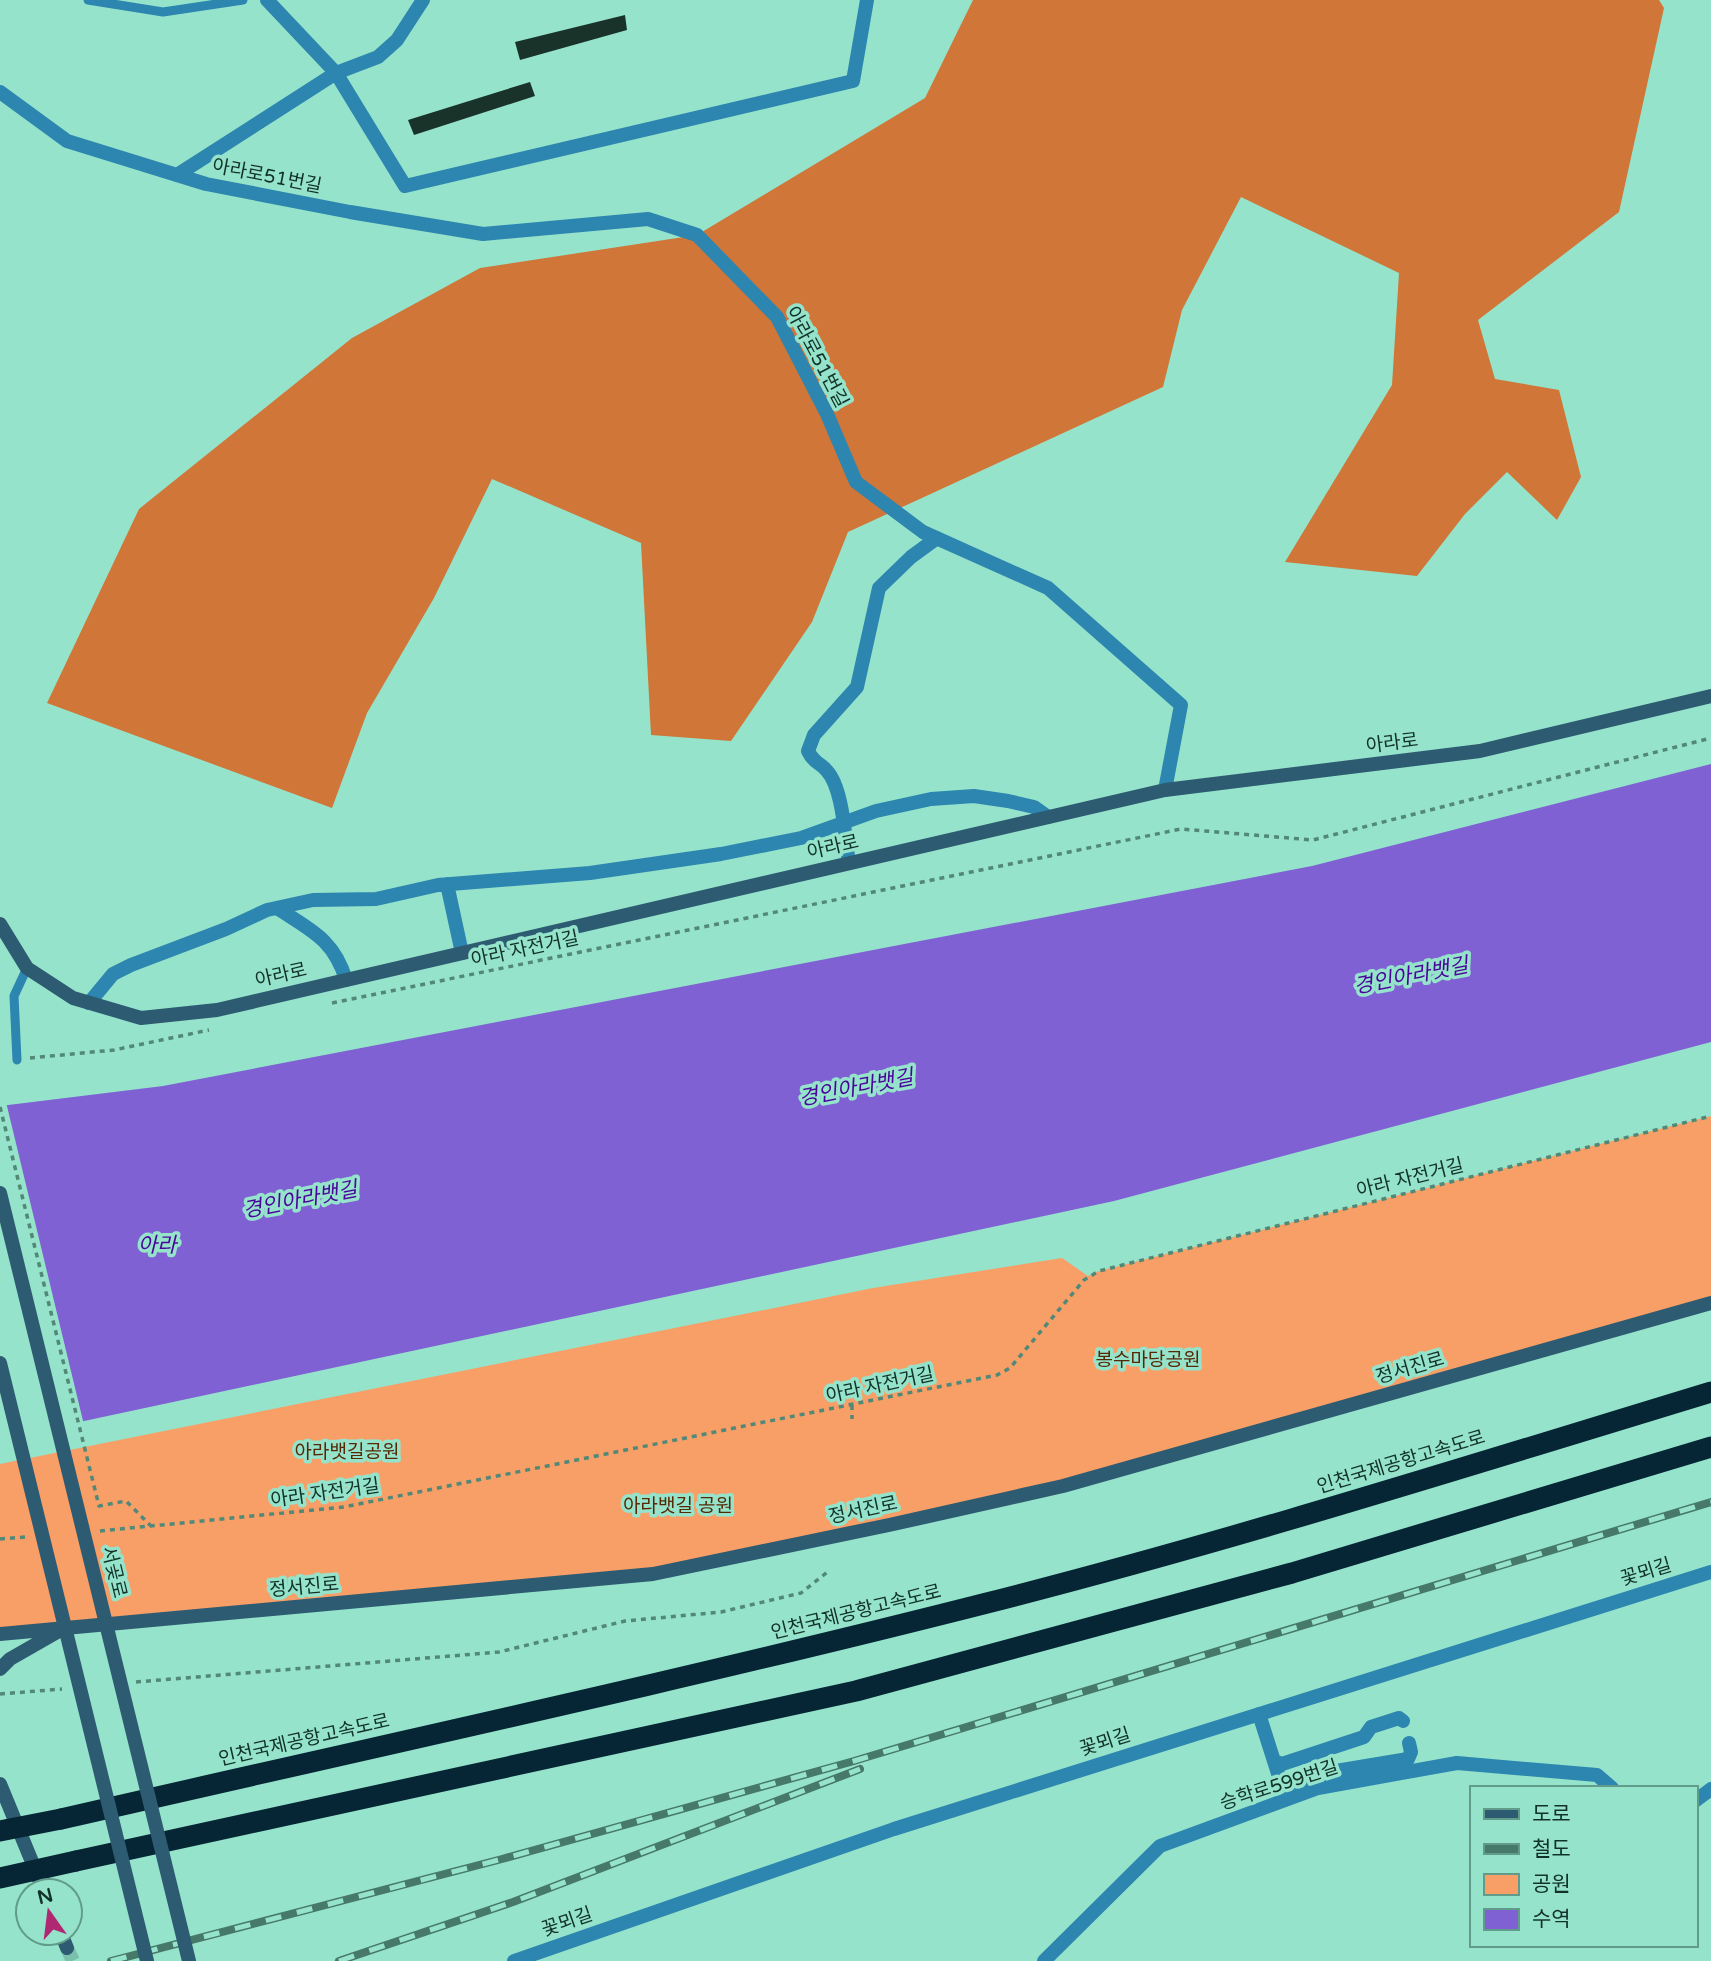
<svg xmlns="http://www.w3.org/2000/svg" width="1711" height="1961" font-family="'Varela Round','Noto Sans KR',sans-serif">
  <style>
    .green { fill: #f89f67 }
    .forest { fill: #d07638 }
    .water { fill: #7f61d4 }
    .pier { fill: #96e3cb }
    .building { fill: #19322a }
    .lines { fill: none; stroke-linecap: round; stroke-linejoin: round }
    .secondary-tunnel { stroke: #7bc0aa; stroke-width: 14; stroke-dasharray: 14 7; stroke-linecap: butt }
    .path { stroke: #528877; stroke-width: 3.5; stroke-dasharray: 5 5; stroke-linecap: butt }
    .lane { stroke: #2c86af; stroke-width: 9 }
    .street { stroke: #2c86af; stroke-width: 14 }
    .secondary { stroke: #2d5b72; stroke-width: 14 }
    .highway { stroke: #062635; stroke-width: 21 }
    .rail-casing { stroke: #467969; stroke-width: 8 }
    .rail { stroke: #96e3cb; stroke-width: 5; stroke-dasharray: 16; stroke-linecap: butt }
    .secondary-bridge { stroke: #2d5b72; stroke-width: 14 }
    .highway-bridge { stroke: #062635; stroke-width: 21 }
    .labels { text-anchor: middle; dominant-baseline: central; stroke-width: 7; stroke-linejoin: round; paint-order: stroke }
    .street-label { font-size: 19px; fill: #113228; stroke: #96e3cb }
    .park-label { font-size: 19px; fill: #562906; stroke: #96e3cb }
    .water-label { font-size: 21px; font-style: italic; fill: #49049b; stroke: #96e3cb }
  </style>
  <rect width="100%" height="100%" fill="#96e3cb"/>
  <path class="green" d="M1711,1116V1302L1063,1486L653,1574L0,1634V1464L873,1288L1062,1258L1088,1276L1099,1271Z"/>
  <path class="forest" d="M973,0H1659L1664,8L1619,212L1478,320L1495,379L1559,390L1581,477L1557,520L1507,472L1465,514L1417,576L1285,562L1392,385L1399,273L1241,197L1182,310L1163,387L848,532L812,622L731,741L651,735L641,543L492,479L434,598L367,713L332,808L47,703L139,509L352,338L480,268L697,235L925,98Z"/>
  <path class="water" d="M1711,764V1042L1114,1201L0,1439V1106L163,1086L1312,866Z"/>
  <path class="pier" d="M6,1102L84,1425L0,1443V1103Z"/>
  <path class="building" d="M625,15L627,30L520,60L515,42Z
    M530,82L535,96L414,135L408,120Z"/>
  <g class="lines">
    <path class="secondary-tunnel" d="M67,1948L73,1961"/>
    <path class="path" d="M332,1003L1181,829L1313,840L1711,738
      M30,1058L114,1050L209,1030
      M0,1107L99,1506L126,1501L152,1527
      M852,1405V1419
      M100,1531L344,1507L997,1375L1010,1368L1084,1280L1099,1271L1711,1116
      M0,1539L26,1537
      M136,1682L499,1652L625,1621L721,1612L801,1593L830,1570
      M0,1694L62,1689"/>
    <path class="lane" d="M88,0L163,12L243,0
      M17,1060L14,996L27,968"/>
    <path class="street" d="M267,0L336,73L405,186L853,81L867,0
      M0,92L67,141L206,184L350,212L483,234L648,219L697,235L777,317L827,414L856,482L923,532L1048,588L1181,705L1165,790
      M177,175L336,73L378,57L397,40L423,0
      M849,863C845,839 843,788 827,771C819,761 815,765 808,751L814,735L857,687L879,588L911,557L937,538
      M447,884L462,953
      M277,908C310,930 334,939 346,980
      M89,1003L113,974L131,965L226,929L267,910L313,900L376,899L438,885L590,873L721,854L801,838L876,811L931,799L974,796L1008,801L1034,807L1048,817
      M1259,1714L1281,1783L1289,1787L1336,1771L1408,1759L1411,1752L1409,1743
      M1274,1761L1282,1764L1364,1737L1371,1727L1399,1718L1403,1721
      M1695,1801L1711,1789
      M514,1961L894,1829L1711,1572
      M1044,1961L1160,1846L1318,1788L1457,1763L1597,1775L1612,1788"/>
    <path class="secondary" d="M0,924L27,968L73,998L141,1018L217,1010L1165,790L1480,751L1711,696
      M0,1634L653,1574L889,1525L1063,1486L1711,1303
      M0,1669L10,1659L59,1631
      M0,1784L44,1891
      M61,1933L67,1948"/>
    <path class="highway" d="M61,1819C370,1748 680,1681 987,1603C1231,1541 1471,1465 1711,1392
      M76,1861L856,1691L1292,1573L1711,1447"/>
    <defs>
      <path id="rail" d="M111,1961L502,1859L854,1761L1711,1502
        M339,1961L513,1902L860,1769"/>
    </defs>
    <use href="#rail" class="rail-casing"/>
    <use href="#rail" class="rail"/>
    <path class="secondary-bridge" d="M0,1193L189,1961
      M0,1363L147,1961"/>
    <path class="highway-bridge" d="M0,1831L61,1819
      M0,1878L76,1861"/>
  </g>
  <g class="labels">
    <g class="street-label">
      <text transform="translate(267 176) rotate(11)">아라로51번길</text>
      <text transform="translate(817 357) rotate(62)">아라로51번길</text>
      <text transform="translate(1392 743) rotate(-7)">아라로</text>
      <text transform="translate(833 847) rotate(-13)">아라로</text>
      <text transform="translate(525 949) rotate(-12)">아라 자전거길</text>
      <text transform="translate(281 975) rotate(-13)">아라로</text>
      <text transform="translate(1410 1178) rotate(-14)">아라 자전거길</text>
      <text transform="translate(1410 1368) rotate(-16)">정서진로</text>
      <text transform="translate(880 1385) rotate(-12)">아라 자전거길</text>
      <text transform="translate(1401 1462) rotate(-17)">인천국제공항고속도로</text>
      <text transform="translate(325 1493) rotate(-8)">아라 자전거길</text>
      <text transform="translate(863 1510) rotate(-12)">정서진로</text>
      <text transform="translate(114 1572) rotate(76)">서곶로</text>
      <text transform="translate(1646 1572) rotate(-17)">꽃뫼길</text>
      <text transform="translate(304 1587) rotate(-5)">정서진로</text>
      <text transform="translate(856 1612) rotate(-14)">인천국제공항고속도로</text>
      <text transform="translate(304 1740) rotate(-13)">인천국제공항고속도로</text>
      <text transform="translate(1105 1742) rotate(-18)">꽃뫼길</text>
      <text transform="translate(1279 1785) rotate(-18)">승학로599번길</text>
      <text transform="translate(567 1922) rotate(-19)">꽃뫼길</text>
    </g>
    <g class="park-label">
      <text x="1148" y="1360">봉수마당공원</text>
      <text x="347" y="1452">아라뱃길공원</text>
      <text x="678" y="1506">아라뱃길 공원</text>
    </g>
    <g class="water-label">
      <text transform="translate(1411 976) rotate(-11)">경인아라뱃길</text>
      <text transform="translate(856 1088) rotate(-11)">경인아라뱃길</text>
      <text transform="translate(300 1200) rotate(-11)">경인아라뱃길</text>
      <text x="157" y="1245">아라</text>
    </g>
  </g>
  <rect x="1470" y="1786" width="228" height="161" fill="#96e3cb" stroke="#619c8a" stroke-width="2"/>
  <rect x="1484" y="1809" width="35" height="10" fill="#2d5b72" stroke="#619c8a" stroke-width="2"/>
  <text x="1532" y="1821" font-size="21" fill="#113228">도로</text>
  <rect x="1484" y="1844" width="35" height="10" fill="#467969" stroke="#619c8a" stroke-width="2"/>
  <text x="1532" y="1856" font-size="21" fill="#113228">철도</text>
  <rect x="1484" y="1874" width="35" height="21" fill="#f89f67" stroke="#619c8a" stroke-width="2"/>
  <text x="1532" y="1891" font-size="21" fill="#113228">공원</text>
  <rect x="1484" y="1909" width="35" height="21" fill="#7f61d4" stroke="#619c8a" stroke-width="2"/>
  <text x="1532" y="1926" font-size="21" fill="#113228">수역</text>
  <g transform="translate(49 1912) rotate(346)"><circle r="33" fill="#96e3cb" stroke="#619c8a" stroke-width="2"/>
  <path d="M0-5L12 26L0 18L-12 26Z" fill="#ae2971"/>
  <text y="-10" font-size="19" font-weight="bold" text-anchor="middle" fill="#113228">N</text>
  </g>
</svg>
